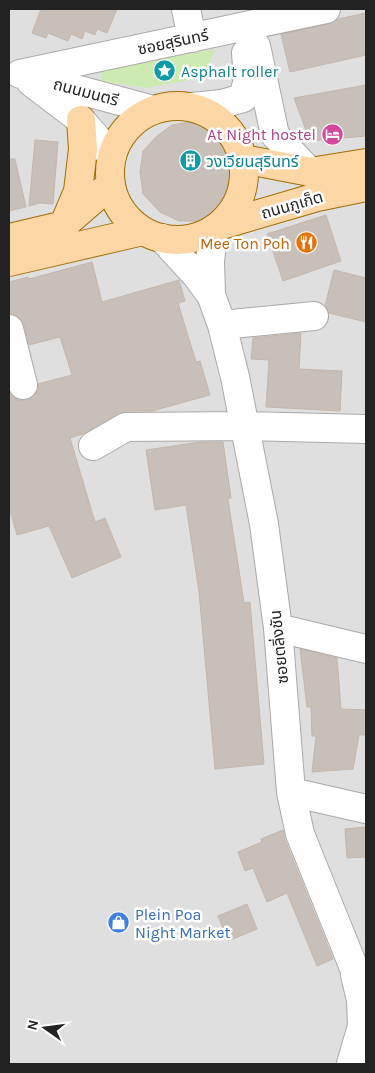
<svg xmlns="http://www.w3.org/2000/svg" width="375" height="1073" font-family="Karla,'Noto Sans Thai',sans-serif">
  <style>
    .residential { fill: #e0dfdf }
    .grass { fill: #cdebb0 }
    .building { fill: #c7bfb8; stroke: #c4b6ab }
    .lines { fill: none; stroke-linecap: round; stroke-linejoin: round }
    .minor-casing { stroke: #a9a9a9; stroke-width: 30 }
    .major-casing { stroke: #a06b00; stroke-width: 30 }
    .minor { stroke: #fff; stroke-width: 28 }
    .major { stroke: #fcd6a4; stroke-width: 28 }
    .labels { text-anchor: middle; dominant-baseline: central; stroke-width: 5; stroke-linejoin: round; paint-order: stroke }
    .street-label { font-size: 16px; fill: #222; stroke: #fff }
    .culture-label { font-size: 16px; fill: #0d838f; stroke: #fff; text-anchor: start }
    .hotel-label { font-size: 16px; fill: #b23c85; stroke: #fff; text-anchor: end }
    .food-label { font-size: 16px; fill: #c56008; stroke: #fff; text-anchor: end }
    .shop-label { font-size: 16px; fill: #366cbe; stroke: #fff; text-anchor: start }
  </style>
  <rect width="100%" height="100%" fill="#f2efe9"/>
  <path class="residential" d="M9,9H366V1064H9Z"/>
  <path class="grass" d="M215,49L205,77L147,88L102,81L101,69Z"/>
  <path class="building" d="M41,9H117L107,33L97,29L95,35L85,31L82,39L71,34L68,41L48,33L46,38L32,33Z
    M366,13V55L290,72L281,34L329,24L338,19Z
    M366,85V136L310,141L294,98Z
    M189,122H200L219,131L234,147L228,156V164L232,170L240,174L237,194L225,208L213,211L200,221H179L160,212L143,194L140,172L143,151L157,136L172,125Z
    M35,140L58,142L53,204L40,203L29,206Z
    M9,159H15L26,207L9,211Z
    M326,215L341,261L283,281L267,234Z
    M92,262L102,302L179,280L185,301L178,303L196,362L200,361L210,395L152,411H126L119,413L83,434L70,438L95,522L105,518L121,557L72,578L49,526L17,535L9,507V393L18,400H27L34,396L38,390V384L72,375L60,337L29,345L24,325L21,319L14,314H9V282L28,277L29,279Z
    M334,270L366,278V322L329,313L325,306Z
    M301,333L299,369L342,371L340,411L266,407L269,360L251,359L253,338Z
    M200,442H223L231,498L228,499L244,603L250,602L264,764L215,769L199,592L186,505L155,510L146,450Z
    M300,649L337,658L341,709L366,710V735H359L353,769L312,772L316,736H312L311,707H307Z
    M366,827V857L347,858L345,829Z
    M283,830L285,840L333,959L317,966L287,893L267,902L253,868L245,871L238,852L262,842L261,839Z
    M247,904L257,929L228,941L218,916Z"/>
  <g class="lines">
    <defs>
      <path id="minor" d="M186,9L192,38
        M243,27L256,46L275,135L310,172
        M20,74L326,9
        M24,75L153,110
        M31,82L81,120L112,156
        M192,107L222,104L243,98L248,79L246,53
        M214,229L210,261L211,295L222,325L235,377L264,524L278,628L291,792L300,834L354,968L366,992
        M162,238L196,275L211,295
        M222,325L314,316
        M9,329L23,385
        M93,446L126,427L245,426L366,429
        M278,628L366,649
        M291,792L366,809
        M351,1064L362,1026L361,1000L355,975"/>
      <path id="major" d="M110 173a67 67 0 1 1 134 0a67 67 0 1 1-134 0Z
        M243,159L310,172L366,163
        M65,222L78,191L83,149L81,120
        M218,226L317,197L366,187
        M9,238L64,225L111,184
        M9,262L143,231"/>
    </defs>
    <use href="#minor" class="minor-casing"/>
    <use href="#major" class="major-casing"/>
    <use href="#minor" class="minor"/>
    <use href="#major" class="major"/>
  </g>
  <defs>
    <symbol id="sight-disc" viewBox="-11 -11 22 22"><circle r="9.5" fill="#0f9aa8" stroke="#fff"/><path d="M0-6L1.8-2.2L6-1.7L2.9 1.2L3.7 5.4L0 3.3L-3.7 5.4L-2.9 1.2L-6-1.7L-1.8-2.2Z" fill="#fff"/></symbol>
    <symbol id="hotel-disc" viewBox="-11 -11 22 22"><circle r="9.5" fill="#d1479c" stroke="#fff"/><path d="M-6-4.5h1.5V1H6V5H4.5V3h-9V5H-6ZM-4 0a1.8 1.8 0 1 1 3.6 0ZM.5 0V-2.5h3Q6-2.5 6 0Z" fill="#fff"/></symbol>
    <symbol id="building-disc" viewBox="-11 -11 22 22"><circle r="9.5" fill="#0f9aa8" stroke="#fff"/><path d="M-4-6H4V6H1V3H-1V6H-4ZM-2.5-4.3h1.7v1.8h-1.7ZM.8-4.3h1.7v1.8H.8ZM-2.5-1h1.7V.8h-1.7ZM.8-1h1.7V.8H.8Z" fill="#fff"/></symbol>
    <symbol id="restaurant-disc" viewBox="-11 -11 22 22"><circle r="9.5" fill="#e8710a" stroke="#fff"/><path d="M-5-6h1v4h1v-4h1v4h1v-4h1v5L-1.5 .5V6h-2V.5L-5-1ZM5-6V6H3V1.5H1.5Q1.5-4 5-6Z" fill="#fff"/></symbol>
    <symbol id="shop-disc" viewBox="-11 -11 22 22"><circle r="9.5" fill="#3f7fe0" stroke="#fff"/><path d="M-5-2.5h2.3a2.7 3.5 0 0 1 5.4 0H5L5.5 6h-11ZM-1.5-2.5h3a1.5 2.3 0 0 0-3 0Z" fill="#fff"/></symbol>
  </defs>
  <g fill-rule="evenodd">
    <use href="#sight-disc" x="152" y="58" width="25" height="25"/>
    <use href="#hotel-disc" x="320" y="122" width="25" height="25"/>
    <use href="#building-disc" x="178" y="148" width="25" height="25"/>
    <use href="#restaurant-disc" x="294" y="230" width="25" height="25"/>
    <use href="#shop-disc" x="106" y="910" width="25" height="25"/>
  </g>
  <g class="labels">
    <g class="street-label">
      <text transform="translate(173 42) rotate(-12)">ซอยสุรินทร์</text>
      <text transform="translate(86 92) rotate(15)">ถนนมนตรี</text>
      <text transform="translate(292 205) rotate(-16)">ถนนภูเก็ต</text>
      <text transform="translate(279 647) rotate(-96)">ซอยตลิ่งชัน</text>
    </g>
    <g class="culture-label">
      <text x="181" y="71">Asphalt roller</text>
      <text x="206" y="161">วงเวียนสุรินทร์</text>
    </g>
    <g class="hotel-label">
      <text x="316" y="134">At Night hostel</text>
    </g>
    <g class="food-label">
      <text x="290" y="243">Mee Ton Poh</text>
    </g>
    <g class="shop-label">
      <text x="135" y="914">Plein Poa<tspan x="135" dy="18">Night Market</tspan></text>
    </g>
  </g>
  <rect width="375" height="1073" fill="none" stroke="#222222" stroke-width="20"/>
  <g transform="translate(45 1028) rotate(284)" stroke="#ffffff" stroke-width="4" paint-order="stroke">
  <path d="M0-4L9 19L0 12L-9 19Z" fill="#222222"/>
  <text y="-8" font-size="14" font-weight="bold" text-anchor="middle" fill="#222222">N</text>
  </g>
</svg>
